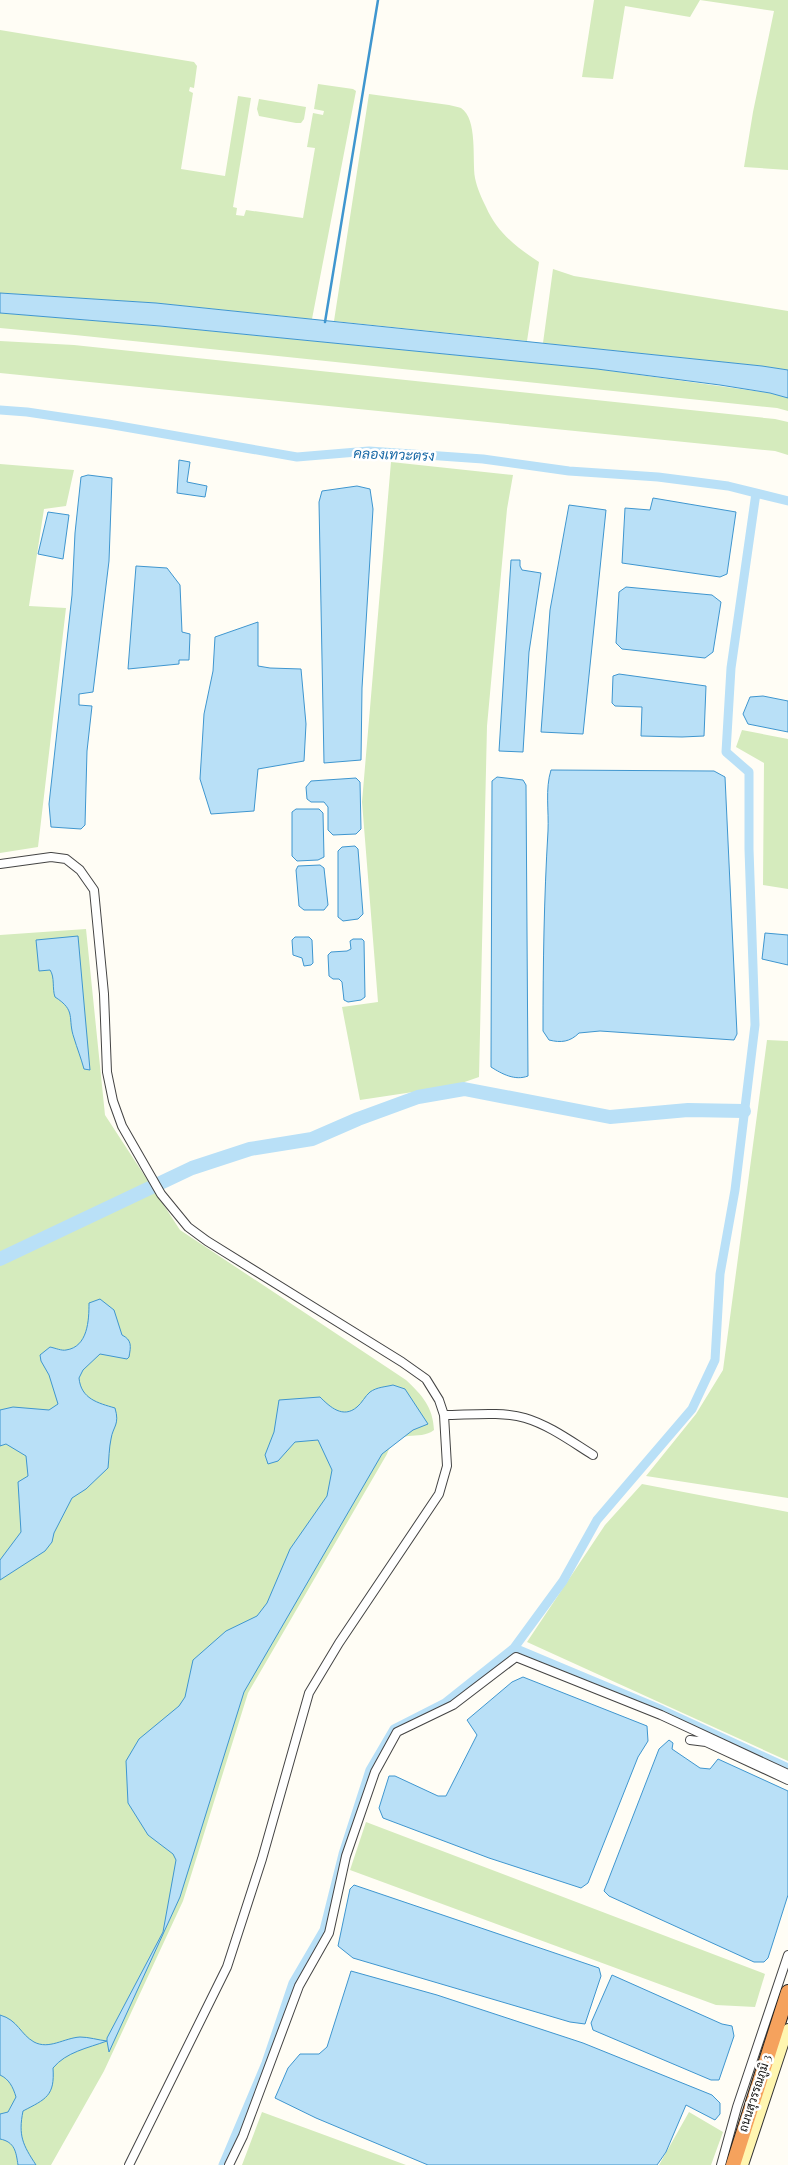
<svg xmlns="http://www.w3.org/2000/svg" width="788" height="2165" font-family="'Playfair Display',Sarabun,serif">
  <style>
    .green { fill: #d5ebbd }
    .water { fill: #b9e0f7; stroke: #3f96cf }
    .lines { fill: none; stroke-linecap: round; stroke-linejoin: round }
    .stream { stroke: #3f96cf; stroke-width: 2.5 }
    .canal { stroke: #b9e0f7; stroke-width: 9 }
    .river { stroke: #b9e0f7; stroke-width: 14 }
    .minor-casing { stroke: #444; stroke-width: 10 }
    .secondary-casing { stroke: #333; stroke-width: 12 }
    .motorway-casing { stroke: #222; stroke-width: 16 }
    .minor { stroke: #fff; stroke-width: 8 }
    .secondary { stroke: #fff6b0; stroke-width: 10 }
    .motorway { stroke: #f5a25d; stroke-width: 14 }
    .labels { text-anchor: middle; dominant-baseline: central; stroke-width: 5; stroke-linejoin: round; paint-order: stroke }
    .street-label { font-size: 12px; fill: #111; stroke: #fff }
    .water-label { font-size: 14px; font-style: italic; fill: #1768a6; stroke: #fff }
  </style>
  <rect width="100%" height="100%" fill="#fffdf5"/>
  <path class="green" d="M594,0H788V170L744,167L753,112L774,11L700,0L690,17L625,6L613,79L582,77Z
    M0,30L194,62L197,66L194,88L190,87L189,91L193,93L181,169L225,176L238,96L251,98L233,207L237,208L236,215L244,216L246,210L303,218L315,148L307,147L313,113L323,115L324,111L314,109L318,84L353,89L356,91L312,319L156,303L0,293Z
    M369,94L449,105C453,106 458,107 461,108C478,119 472,160 475,178C477,188 482,199 486,207C497,232 516,247 539,262L527,341L334,321Z
    M259,99L306,107L304,119L301,123H296L259,116L257,109Z
    M553,269L574,276L788,311V370L762,366L543,343Z
    M0,313L160,326L597,369L770,393L788,398V411L777,408L75,335L0,328Z
    M0,341L74,345L775,419L788,422V455L775,451L0,373Z
    M391,462L513,475L507,509L487,726L479,1077L453,1086L360,1100L342,1007L378,1002L362,802Z
    M0,464L74,470L66,506L44,509L29,606L66,608L38,847L0,853Z
    M742,730L788,739V889L763,885L764,763L736,747Z
    M86,929L105,1115L180,1230L406,1380C422,1395 433,1407 434,1430C419,1442 397,1426 387,1454L248,1693L183,1901L104,2071L51,2165H0V935Z
    M767,1040L788,1041V1498L646,1476L696,1414L723,1370Z
    M642,1484L788,1512V1761L527,1642L605,1525Z
    M366,1822L765,1974L755,2007L716,2005L350,1870Z
    M262,2112L406,2165H242Z
    M689,2112L723,2132L711,2165H659Z"/>
  <path class="water" d="M0,293L156,303L762,366L788,370V398L770,393L720,385L597,369L160,326L0,313Z
    M179,460L190,462L187,482L207,486L205,497L177,493Z
    M88,475L112,478L109,561L93,692L79,694V705L92,706L87,751L85,825L81,829L51,827L49,804L72,595L75,533L81,477Z
    M357,486L370,489L373,509L362,688L361,760L324,763L319,502L322,491Z
    M653,498L736,512L727,574L720,577L622,563L625,508L650,510Z
    M569,505L606,510L583,734L541,732L550,610Z
    M48,512L69,515L63,559L38,554Z
    M511,560H520V566L522,570L541,573L529,652L523,752L499,751Z
    M136,566L167,568L180,585L182,632L190,634L189,660H179V664L128,669Z
    M626,587L712,595L721,602L713,652L705,658L622,649L616,643L619,592Z
    M258,622V666L270,668L301,669L306,724L304,761L258,769L254,811L211,814L200,779L204,714L213,671L215,637Z
    M619,674L706,686L704,736L682,737L641,736L642,707L615,706L612,703L613,676Z
    M763,696L788,701V732L748,724L743,714L750,697Z
    M551,770L714,771L725,777L737,1034L734,1040L600,1031L579,1033C570,1042 561,1043 549,1040L543,1031C543,964 544,898 548,831C549,811 545,789 551,770Z
    M497,777L523,780L526,785L528,1076C515,1081 502,1074 491,1067L492,781Z
    M356,778L360,782L361,829L356,834L333,835L328,830V807L324,802H311L307,799L306,787L311,781Z
    M296,809H319L323,813L324,857L318,860L297,861L292,856V812Z
    M355,846L358,849L363,914L358,919L343,921L338,917V851L342,847Z
    M320,865L324,868L328,905L324,910H304L299,906L296,870L298,866Z
    M765,933L788,935V965L762,959Z
    M78,936L90,1070L84,1069C81,1058 77,1048 74,1038C67,1018 77,1011 55,997C52,989 55,977 50,970L39,971L36,940Z
    M295,937H309L312,940L313,963L311,965L304,966L302,958L293,955L292,940Z
    M353,939H362L364,941L365,997L361,1000L348,1002L344,1000L342,982L339,979H333L329,976L328,955L331,952L347,951L351,949L350,941Z
    M100,1299L114,1310L122,1335C132,1340 131,1346 129,1357L127,1359L100,1354L83,1370L79,1378C81,1399 98,1403 115,1408C120,1425 113,1426 111,1439C109,1448 109,1459 108,1468L86,1489L72,1498L54,1533L52,1542L45,1551L0,1580V1560L21,1532L18,1482L28,1476L26,1456L6,1444L0,1446V1410L13,1407L49,1410L58,1404L49,1375L41,1361L40,1355L50,1347C55,1348 62,1351 66,1350C88,1347 89,1320 89,1303Z
    M393,1385L405,1389L428,1424L413,1430L382,1454L244,1692L180,1897L109,2052L107,2041C88,2048 66,2052 53,2068C55,2096 46,2099 23,2111C18,2136 23,2145 36,2165H18C16,2152 15,2142 0,2139V2114L8,2112L16,2097C13,2087 9,2079 0,2075V2015C18,2020 20,2034 34,2042C49,2050 64,2038 80,2037C89,2037 98,2040 107,2041V2038L163,1932L176,1860L173,1854L148,1835L128,1803L126,1761L139,1739L179,1706L185,1697L193,1660L226,1631L257,1616L267,1603L290,1549L327,1496L332,1470L318,1440L295,1442L278,1461L268,1464L265,1455L274,1432L279,1400L320,1397C330,1407 343,1419 357,1407C362,1403 365,1396 370,1392C377,1387 385,1387 393,1385Z
    M523,1677L647,1726L648,1741L638,1757L588,1883L581,1888L489,1858L383,1818L379,1808L389,1776H395L438,1796H446L477,1735L467,1720L512,1682Z
    M669,1740L673,1743L672,1749L700,1768L710,1769L718,1759L788,1791V1895L768,1958L764,1962H754L609,1896L604,1891L659,1749Z
    M354,1885L599,1968L601,1976L585,2024L570,2022L353,1958L338,1946L350,1889Z
    M351,1971L437,1995L583,2043L712,2095L720,2103V2114L715,2120L686,2105L666,2152L657,2165H428L316,2118L275,2098L288,2068L300,2054H319L327,2047Z
    M612,1975L722,2024L732,2026L734,2036L719,2080H711L593,2030L591,2023Z"/>
  <g class="lines">
    <path class="stream" d="M325,322L378,0"/>
    <path class="canal" d="M0,410L27,412L108,424L297,457L369,451L483,459L569,471L658,477L728,486L788,501
      M514,1648L662,1710L788,1768
      M223,2165L266,2063L293,1983L324,1930L343,1854L370,1770L394,1729L445,1703L514,1648L563,1581L597,1520L692,1409L715,1360L720,1274L735,1190L755,1025L749,849V772L726,752L731,668L756,493"/>
    <path class="river" d="M0,1259L192,1168L250,1149L312,1139L358,1119L418,1097L464,1089L610,1117L688,1110L744,1111"/>
    <defs>
      <path id="minor" d="M0,864L51,857L66,859L80,870L94,890L104,994L107,1072L113,1101L122,1126L161,1194L188,1227L207,1241L402,1362L426,1379L439,1400L444,1415L447,1466L439,1494L339,1643L309,1693L262,1859L227,1967L129,2165
        M444,1415C468,1415 502,1411 525,1418C549,1425 572,1442 593,1455
        M690,1740L706,1742L788,1780
        M229,2165L243,2136L299,1986L329,1933L346,1856L375,1772L397,1732L453,1705L516,1657L661,1715L788,1774
        M721,2165L737,2107L788,1955"/>
      <path id="secondary" d="M743,2165L788,2029"/>
      <path id="motorway" d="M733,2165L788,1992"/>
    </defs>
    <use href="#minor" class="minor-casing"/>
    <use href="#secondary" class="secondary-casing"/>
    <use href="#motorway" class="motorway-casing"/>
    <use href="#minor" class="minor"/>
    <use href="#secondary" class="secondary"/>
    <use href="#motorway" class="motorway"/>
  </g>
  <g class="labels">
    <g class="street-label">
      <text transform="translate(754 2093) rotate(-72)">ถนนสุวรรณภูมิ 3</text>
    </g>
    <g class="water-label">
      <text transform="translate(394 454) rotate(2)">คลองเทวะตรง</text>
    </g>
  </g>
</svg>
